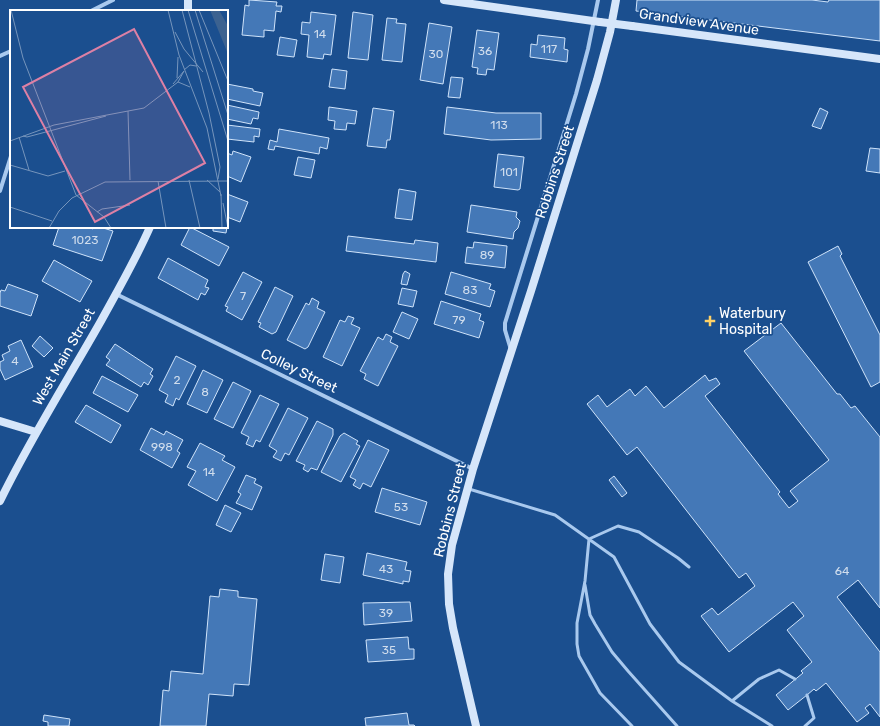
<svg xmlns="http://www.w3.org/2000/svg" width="880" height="726" font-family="Rubik,sans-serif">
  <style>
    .building { fill: #4478b7; stroke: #cfe3fa }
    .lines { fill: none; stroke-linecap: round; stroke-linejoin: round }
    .lane { stroke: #a9c9ee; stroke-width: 3 }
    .street { stroke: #a9c9ee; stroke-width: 4 }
    .secondary { stroke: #d6e6fa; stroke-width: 8 }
    .secondary-bridge { stroke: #d6e6fa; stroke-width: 8 }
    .poi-dot { fill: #ffd166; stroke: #1b4f8f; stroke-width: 1.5 }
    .labels { text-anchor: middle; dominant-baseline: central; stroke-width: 3.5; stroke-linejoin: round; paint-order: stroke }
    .number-label { font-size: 12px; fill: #d0dded }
    .street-label { font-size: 14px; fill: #fff; stroke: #1b4f8f }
    .poi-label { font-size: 14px; fill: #fff; stroke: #1b4f8f; text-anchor: start }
    .inset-road { fill: none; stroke: #7695bc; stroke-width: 1 }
    .view { fill: #dd80a5; fill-opacity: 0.15; stroke: #dd80a5; stroke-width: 2 }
    .inset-edge { fill: none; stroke: #fff; stroke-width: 2 }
  </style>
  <rect width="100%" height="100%" fill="#1b4f8f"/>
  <path class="building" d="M249,0L277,2L276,6H282L281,12L276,11L274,31L264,30V37L242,35L245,5L249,6Z
    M637,0H812L828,2L829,0H880V41L636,11Z
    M311,12L336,15L331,55L324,54L323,59L307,57L309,35L301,34L302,22L310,23Z
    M353,12L373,15L368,60L348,58Z
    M387,18L397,19L396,23L406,24L402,62L382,60Z
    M429,23L452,27L443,84L420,80Z
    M477,30L499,33L494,70L487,69L486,75L477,74L478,68L472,67Z
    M538,35L565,38L564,49L568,50L567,62L530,57L531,44L537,45Z
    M280,37L297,40L294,57L277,55Z
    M332,69L347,71L345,89L329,87Z
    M451,77L463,78L460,98L448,97Z
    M227,84L253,89V91L263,93L260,106L227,99Z
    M227,105L259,112L258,119L253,118L251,124L227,119Z
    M329,107L357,111L355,124L347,123L346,130L334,129L335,121L328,120Z
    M447,107L496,113H541V139L491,140L444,134Z
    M373,108L394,111L390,140H387L386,148L367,146Z
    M820,108L828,112L821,129L812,126Z
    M227,125L260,129L259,137L254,136V142L227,139Z
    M279,129L329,138L327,149L320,147L319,154L275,146L274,150L268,149L270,140L277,142Z
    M870,148L880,149V173L866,171Z
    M233,151L251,157L241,182L227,176V153L232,155Z
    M498,154L524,157L520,189L518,190L494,187Z
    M298,157L315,160L311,178L294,175Z
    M399,189L416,192L412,220L395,218Z
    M227,194L248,202L240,222L227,217Z
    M471,205L517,212L516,217L520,221L518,228L514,232L513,239L467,232Z
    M59,227H88L93,229L94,227H100L113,231L102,261L53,245Z
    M190,227L229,247L219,266L181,245Z
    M213,227H227L226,233L213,231Z
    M348,236L414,244L415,240L438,243L436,262L346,251Z
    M474,242L507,246L505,268L465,263L467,247L473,248Z
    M838,246L842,254L840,256L880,335V382L871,387L808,262Z
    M168,258L208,280L205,287L209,288L205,295L201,293L198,300L158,278Z
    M54,260L92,281L80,302L42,281Z
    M405,271L410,274L407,285L401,284L403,274Z
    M243,272L262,282L242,320L226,311L228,307L225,306Z
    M451,272L491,284L489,289L495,291L490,307L445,294Z
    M8,284L38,295L31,316L0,306V293L1,290L5,291Z
    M275,287L293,296L276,332L272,334L259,327L261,323L258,322Z
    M402,288L417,291L413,307L398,304Z
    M312,298L319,302L317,308L325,312L308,347L305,349L287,340L306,303L309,305Z
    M441,301L481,314L479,320L484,322L479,338L434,324Z
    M402,312L418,319L409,339L393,332Z
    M348,316L354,318L351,324L360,328L342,366L323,357L340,320L345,322Z
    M781,323L837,394H840L851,408L855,406L880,437V608L858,580L837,597L880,652V717L870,704L865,708L869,713L857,722L826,683L816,691L814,689L807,695L788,710L776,695L803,673L801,671L812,662L787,630L804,616L793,602L729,652L701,616L712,608L718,615L755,586L746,573L739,578L637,447L627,455L587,404L598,395L607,407L630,389L635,396L646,386L664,408L705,375L709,381L716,378L720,384L705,396L780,492L778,494L789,508L798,501L790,491L829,460L744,351Z
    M386,334L392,337L390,342L398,346L378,386L364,379L366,374L360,371L378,337L383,340Z
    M40,336L53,348L44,357L32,346Z
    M21,340L33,367L5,380L0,369V362L4,360L2,355L10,351L8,346Z
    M115,344L153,369L150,374L153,376L148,385L144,382L141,387L106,365L110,360L106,357Z
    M176,356L196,366L179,400L176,398L173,406L165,402L168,395L159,390Z
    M203,370L223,380L207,413L187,404Z
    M102,376L138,395L128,412L93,393Z
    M233,382L251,391L233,428L214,419Z
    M260,395L279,404L260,442L256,440L253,447L246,444L249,437L241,433Z
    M86,405L121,425L111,443L75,422Z
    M288,408L308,418L289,455L285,453L281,461L273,457L277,451L269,446Z
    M317,421L333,429V435L317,470L311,468L308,472L303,469L305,465L296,461Z
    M151,428L164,435L166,431L183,440L177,451L180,453L172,468L140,450Z
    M344,433L358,441L356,444L360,446L341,482L321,472L340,436Z
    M368,440L389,450L371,487L363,483L360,489L353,485L356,480L350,477Z
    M200,443L225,456L222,460L235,467L217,501L188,485L196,471L187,467Z
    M246,475L256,479L254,483L262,487L252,510L236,503L241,494L238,492Z
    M614,476L627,493L622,497L609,480Z
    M382,488L427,502L420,525L375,512Z
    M225,505L241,513L231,532L216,525Z
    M367,553L407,562L405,570L411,571L409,582L403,581V584L363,575Z
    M325,554L344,557L340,583L321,580Z
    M220,589L238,591V597L257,599L249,685L234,684L233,696L209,694L206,726H160L163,690L169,691L171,671L203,674L210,596L219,597Z
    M410,602L412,621L364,625L363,603Z
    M408,637L409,649H414V659L368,662L366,640Z
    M407,713L409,725H414L415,726H366L365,718Z
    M44,715L70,719L69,726H48V722L43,721Z"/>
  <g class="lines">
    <path class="lane" d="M469,489L555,515L614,557L650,624L679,662L732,701
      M585,585L590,615L595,624L612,652L628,671L677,726
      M632,726L600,693L579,656L577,644V623L585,581L589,539L618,526L639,532L678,558L689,567
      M772,726L732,701L759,679L779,670L795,679
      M805,726L814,718L807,695"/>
    <path class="street" d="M91,11L113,0
      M0,56L11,51
      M0,191L11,156
      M116,294L473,469
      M511,350L505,330V323L576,94L588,49L598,0"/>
    <path class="secondary" d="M188,0V11
      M444,0L600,22
      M632,26L880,59
      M0,421L36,432
      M0,501C30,439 67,381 101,321C118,290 136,259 150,227
      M476,726L453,628L449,604L448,574L452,545L473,469L531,291L597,80L610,32L616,0"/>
    <path class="secondary-bridge" d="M600,22L632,26"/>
  </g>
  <path class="poi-dot" d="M708 315h4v4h4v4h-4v4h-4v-4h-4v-4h4z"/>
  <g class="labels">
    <g class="number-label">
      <text x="320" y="34">14</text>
      <text x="549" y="49">117</text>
      <text x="485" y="51">36</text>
      <text x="436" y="54">30</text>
      <text x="499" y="125">113</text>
      <text x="509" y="172">101</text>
      <text x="85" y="240">1023</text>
      <text x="487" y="255">89</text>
      <text x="470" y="290">83</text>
      <text x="243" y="296">7</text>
      <text x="459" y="320">79</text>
      <text x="15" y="361">4</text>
      <text x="177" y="380">2</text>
      <text x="205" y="392">8</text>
      <text x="162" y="447">998</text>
      <text x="209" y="472">14</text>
      <text x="401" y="507">53</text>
      <text x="386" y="569">43</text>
      <text x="842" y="571">64</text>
      <text x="386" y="613">39</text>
      <text x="389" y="650">35</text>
    </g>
    <g class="street-label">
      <text transform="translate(699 22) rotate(8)">Grandview Avenue</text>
      <text transform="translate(555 172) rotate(-72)">Robbins Street</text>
      <text transform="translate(64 357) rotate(-60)">West Main Street</text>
      <text transform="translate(299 371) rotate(26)">Colley Street</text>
      <text transform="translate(450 510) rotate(-76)">Robbins Street</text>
    </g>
    <g class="poi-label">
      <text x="719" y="313">Waterbury<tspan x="719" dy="16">Hospital</tspan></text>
    </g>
  </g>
  <g transform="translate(10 10)">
    <rect width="218" height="218" fill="#1b4f8f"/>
    <path d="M200,0H209L218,16V44Z" fill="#3c6290"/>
    <path class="inset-road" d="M1,0L13,48L66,185M158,0L169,45L197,118L211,186M172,0L199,103L210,157L208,169M178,0L218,131M185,0L218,105M189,0L218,71M165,22L174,39L193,62M174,60L180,55L186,56M167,68L168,47M168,72L180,77M163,74L174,61M118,101L120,170M13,126L17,127L96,106M9,127L19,160M0,131L44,115L134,98L168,72L174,61M0,155L38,166L55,161M179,170L190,218M197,170L210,182M148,171L156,218M211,184L212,218M66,185L94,207L101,218M213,193L218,218M0,197L42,211M87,202L92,199L120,195M39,218L49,201L62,188L95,172L218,171"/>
    <path class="view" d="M124,19L195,153L85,212L13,77Z"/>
    <rect width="218" height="218" class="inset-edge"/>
  </g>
</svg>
